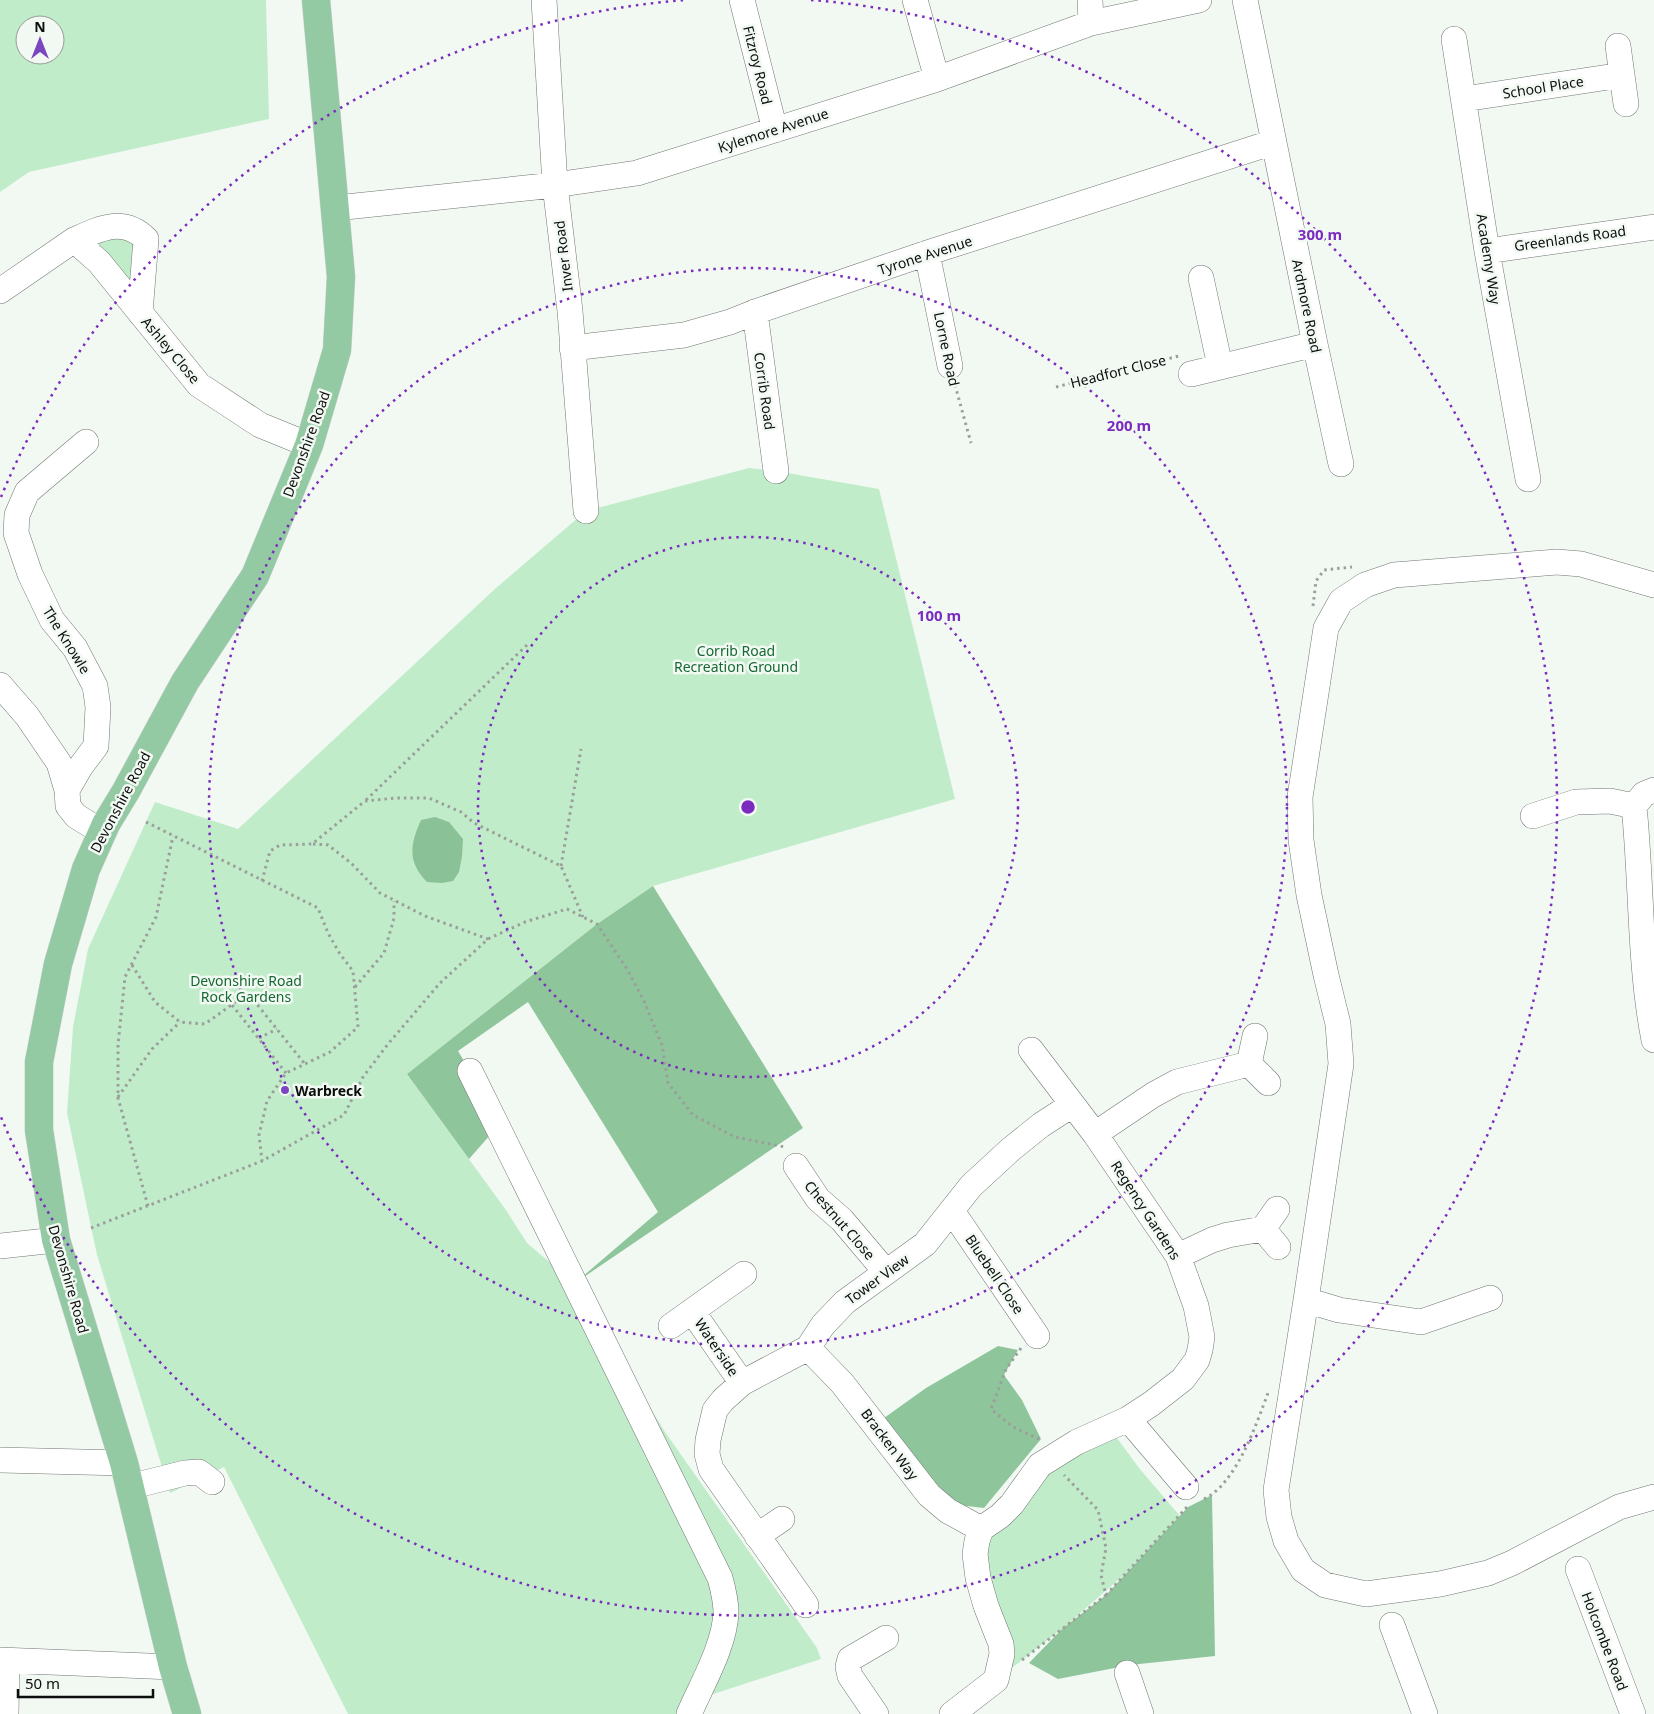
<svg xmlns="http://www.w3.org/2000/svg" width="1654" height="1714" font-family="'Noto Sans',sans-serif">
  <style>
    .green { fill: #c1ecca; fill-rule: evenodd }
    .forest { fill: #8fc59a }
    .water { fill: #8ac196 }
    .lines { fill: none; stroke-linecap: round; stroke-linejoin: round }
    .minor-casing { stroke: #717672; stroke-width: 26 }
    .major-casing { stroke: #d3d4d3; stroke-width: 29 }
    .path { stroke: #9a9f9b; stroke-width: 3; stroke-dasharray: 2.5 4; stroke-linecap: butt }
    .minor { stroke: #fff; stroke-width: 25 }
    .major { stroke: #94caa3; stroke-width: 28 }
    .ring { fill: none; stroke: #7b2cbf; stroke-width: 2.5; stroke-dasharray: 2.5 5 }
    .poi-dot { fill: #7c47be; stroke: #f2f9f3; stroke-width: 2 }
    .labels { text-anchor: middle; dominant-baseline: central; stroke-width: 5; stroke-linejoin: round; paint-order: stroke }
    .street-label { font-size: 14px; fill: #0c0e0d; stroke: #f2f9f3 }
    .park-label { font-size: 14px; fill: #176934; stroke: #f2f9f3 }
    .poi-label { font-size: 14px; font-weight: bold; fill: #0c0e0d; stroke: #f2f9f3; text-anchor: start }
    .centre { fill: #7b2cbf; stroke: #f2f9f3; stroke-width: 2.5 }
    .ring-label { font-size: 15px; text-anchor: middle; font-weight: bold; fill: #7b2cbf; stroke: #f2f9f3; stroke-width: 5; stroke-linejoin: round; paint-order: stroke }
  </style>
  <rect width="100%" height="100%" fill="#f2f9f3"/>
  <path class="green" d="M0,0H266L269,119L29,172L0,192ZM25,25H55V55H25Z
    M138,231L140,313L74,240Z
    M749,468L776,471L879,489L955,799L653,886L597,924L407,1074L506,1210L527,1243L560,1271L603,1332L665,1432L817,1648L821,1659L698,1699L689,1714H348L224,1467L170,1493L97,1255L67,1113L73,1027L88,949L155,802L238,829L496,588L586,511Z
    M1117,1438L1139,1468L1180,1516L1125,1574L1063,1628L1008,1671L984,1562L988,1540L1040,1477L1059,1463Z"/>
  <path class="forest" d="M653,886L803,1128L575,1283L658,1212L528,1002L458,1051L470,1071L498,1126L469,1159L407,1074L597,924Z
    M998,1346L1018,1350L1004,1375L1022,1400L1041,1439L984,1508L958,1505L920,1468L884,1418L926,1388Z
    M1212,1495L1215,1656L1130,1665L1058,1679L1029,1663L1063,1628L1106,1595L1188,1507Z"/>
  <path class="water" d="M435,817L449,822L463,839L462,856L459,872L453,881L442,883L427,882C407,862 410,844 421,820Z"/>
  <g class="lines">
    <defs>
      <path id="minor" d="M544,0L555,185L570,311L586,511
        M742,0L775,130
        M915,0L937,79
        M1090,0L1091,23
        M1245,0L1315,344L1341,464
        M1454,39L1487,251L1528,479
        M1618,46L1626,104
        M1464,99L1622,75
        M336,208L555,185L637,173L937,79L1091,23L1199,0
        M74,240C99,229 123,216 146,239L140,313
        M1487,251L1654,227
        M927,253L950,366
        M1201,278L1220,366
        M0,291L74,240L99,262L199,385L260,425L309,445
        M755,312L776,471
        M572,348L684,335L730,322L755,312L927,253L1274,142
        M1191,374L1315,344
        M1654,585L1581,564L1557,562L1394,575L1365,585L1341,601L1326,628L1300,797L1301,840L1309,895L1326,975L1338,1024L1341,1064L1306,1300L1276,1490L1279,1517L1286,1541L1303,1570L1325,1585L1366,1594L1440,1584L1488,1573L1512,1563L1619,1507L1654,1497
        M0,685L27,716L59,763L67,790L68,806L76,816L102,832
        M67,790L81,766L96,746L98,707L95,686L75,648L52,620L30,574L16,533L17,515L27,492L86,442
        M1654,790L1644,794L1634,806C1642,884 1639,963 1654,1040
        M1533,816L1576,802L1610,801L1634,806
        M1249,1064L1268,1083
        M470,1071L720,1578C723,1589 726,1601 726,1612C725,1645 702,1684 689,1714
        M1095,1134L1153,1095L1177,1082L1249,1064L1255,1036
        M796,1166L818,1199L842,1220L886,1272
        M952,1211L1037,1336
        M1263,1229L1278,1247
        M0,1246L56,1240
        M1178,1256L1212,1240L1228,1235L1263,1229L1277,1209
        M1306,1300L1339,1310L1421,1322L1490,1298
        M692,1311L742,1383
        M671,1326L744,1274
        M808,1348L842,1383L929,1495L948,1511L981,1529
        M1128,1419L1186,1487
        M0,1460L124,1463
        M129,1487L185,1473L199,1472L212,1482
        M757,1536L782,1519
        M1578,1569L1633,1714
        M806,1605L711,1469L707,1454L708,1440L715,1410L723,1400L742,1383L808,1348L823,1325L845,1302L925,1244L971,1186L1010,1150L1041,1125L1072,1105
        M1392,1625L1425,1714
        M0,1660L173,1667
        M1127,1673L1141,1714
        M6,1714L7,1661
        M876,1714L850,1676L848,1667L850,1659L886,1638
        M952,1714L996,1680L1002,1654L1001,1644L986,1606L978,1578L975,1554L977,1541L981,1529L1000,1516L1012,1504L1040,1465L1077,1442L1128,1419L1151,1404L1183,1379L1197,1360L1200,1350L1202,1337L1196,1306L1178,1256L1095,1134L1031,1050"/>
      <path id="major" d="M187,1714L173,1667L124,1463L56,1240L39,1130V1062L58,964L86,869L106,824L126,791L185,682L255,576L309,445L337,350L341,277L316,0"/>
    </defs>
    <use href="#minor" class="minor-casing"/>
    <use href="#major" class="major-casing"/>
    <path class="path" d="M955,385L971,443
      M1056,387L1179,356
      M1313,606L1316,581L1324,570L1352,567
      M366,800L527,645
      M146,822L318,908L328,933L340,954L353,971L358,1027L330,1052L286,1073L267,1101L259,1135L262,1161
      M313,844L328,845L351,863L380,893L425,916L488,939
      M561,866L581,749
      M262,881L270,851L280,845L312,844L365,801L396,798H429L461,812L474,823L561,866L583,917
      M132,965L155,1002L180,1022L205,1024L248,993L304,1063
      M355,987L384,953L394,918V901
      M232,1005L286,1073
      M259,1038L277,1029
      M118,1097L152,1049L180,1022
      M148,1206L118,1098V1045L125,977L156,917L173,836
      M91,1228L262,1161L344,1115L363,1077L388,1044L440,983L488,939L525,922L567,909L597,924L627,969L644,1001L662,1045L668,1083L693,1115L735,1137L785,1147
      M1021,1348L1006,1369L991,1409L1013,1427L1041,1440
      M1204,1499C1236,1484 1256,1425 1268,1393
      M1106,1595L1187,1507
      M1022,1660L1106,1595L1101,1575L1106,1548L1098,1510L1064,1475"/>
    <use href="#minor" class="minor"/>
    <use href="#major" class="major"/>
  </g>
  <g class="ring">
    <circle cx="748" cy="807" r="270"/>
    <circle cx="748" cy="807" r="539"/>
    <path d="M1 497A809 809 0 0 1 685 0M811 0A809 809 0 1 1 1 1117"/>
  </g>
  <circle class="poi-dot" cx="285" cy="1090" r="5"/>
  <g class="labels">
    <g class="street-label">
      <text transform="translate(758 65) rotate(76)">Fitzroy Road</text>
      <text transform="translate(1543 87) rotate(-9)">School Place</text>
      <text transform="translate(773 130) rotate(-18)">Kylemore Avenue</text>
      <text transform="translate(1570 238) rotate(-8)">Greenlands Road</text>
      <text transform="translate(925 255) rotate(-18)">Tyrone Avenue</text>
      <text transform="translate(563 256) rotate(-97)">Inver Road</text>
      <text transform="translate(1489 259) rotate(81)">Academy Way</text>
      <text transform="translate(1307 306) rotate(78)">Ardmore Road</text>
      <text transform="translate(947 349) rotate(78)">Lorne Road</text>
      <text transform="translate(171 350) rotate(50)">Ashley Close</text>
      <text transform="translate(1118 371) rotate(-14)">Headfort Close</text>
      <text transform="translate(765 391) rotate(82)">Corrib Road</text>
      <text transform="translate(306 444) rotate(-70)">Devonshire Road</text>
      <text transform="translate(67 640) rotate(58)">The Knowle</text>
      <text transform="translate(120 802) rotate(-62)">Devonshire Road</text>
      <text transform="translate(1146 1210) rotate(57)">Regency Gardens</text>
      <text transform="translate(840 1220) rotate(49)">Chestnut Close</text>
      <text transform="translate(995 1274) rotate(56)">Bluebell Close</text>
      <text transform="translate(69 1279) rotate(74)">Devonshire Road</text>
      <text transform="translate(877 1279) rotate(-36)">Tower View</text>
      <text transform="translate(717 1347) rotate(56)">Waterside</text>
      <text transform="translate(890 1444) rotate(53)">Bracken Way</text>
      <text transform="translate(1605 1641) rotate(69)">Holcombe Road</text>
    </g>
    <g class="park-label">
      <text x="736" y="650">Corrib Road<tspan x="736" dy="16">Recreation Ground</tspan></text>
      <text x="246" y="980">Devonshire Road<tspan x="246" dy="16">Rock Gardens</tspan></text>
    </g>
    <g class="poi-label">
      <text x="295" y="1090">Warbreck</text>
    </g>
  </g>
  <circle cx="748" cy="807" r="8" class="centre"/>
  <g class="ring-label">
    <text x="1320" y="240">300 m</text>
    <text x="1129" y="431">200 m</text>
    <text x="939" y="621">100 m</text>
  </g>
  <g transform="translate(40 40)"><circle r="24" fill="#f2f9f3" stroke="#969b97"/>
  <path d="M0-4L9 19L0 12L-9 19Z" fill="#7c47be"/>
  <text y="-8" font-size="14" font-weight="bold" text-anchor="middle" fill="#0c0e0d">N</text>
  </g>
  <path d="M18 1689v8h135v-8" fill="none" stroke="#0c0e0d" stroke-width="2.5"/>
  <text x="25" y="1689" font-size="15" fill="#0c0e0d" stroke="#f2f9f3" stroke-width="4" paint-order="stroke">50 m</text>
</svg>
